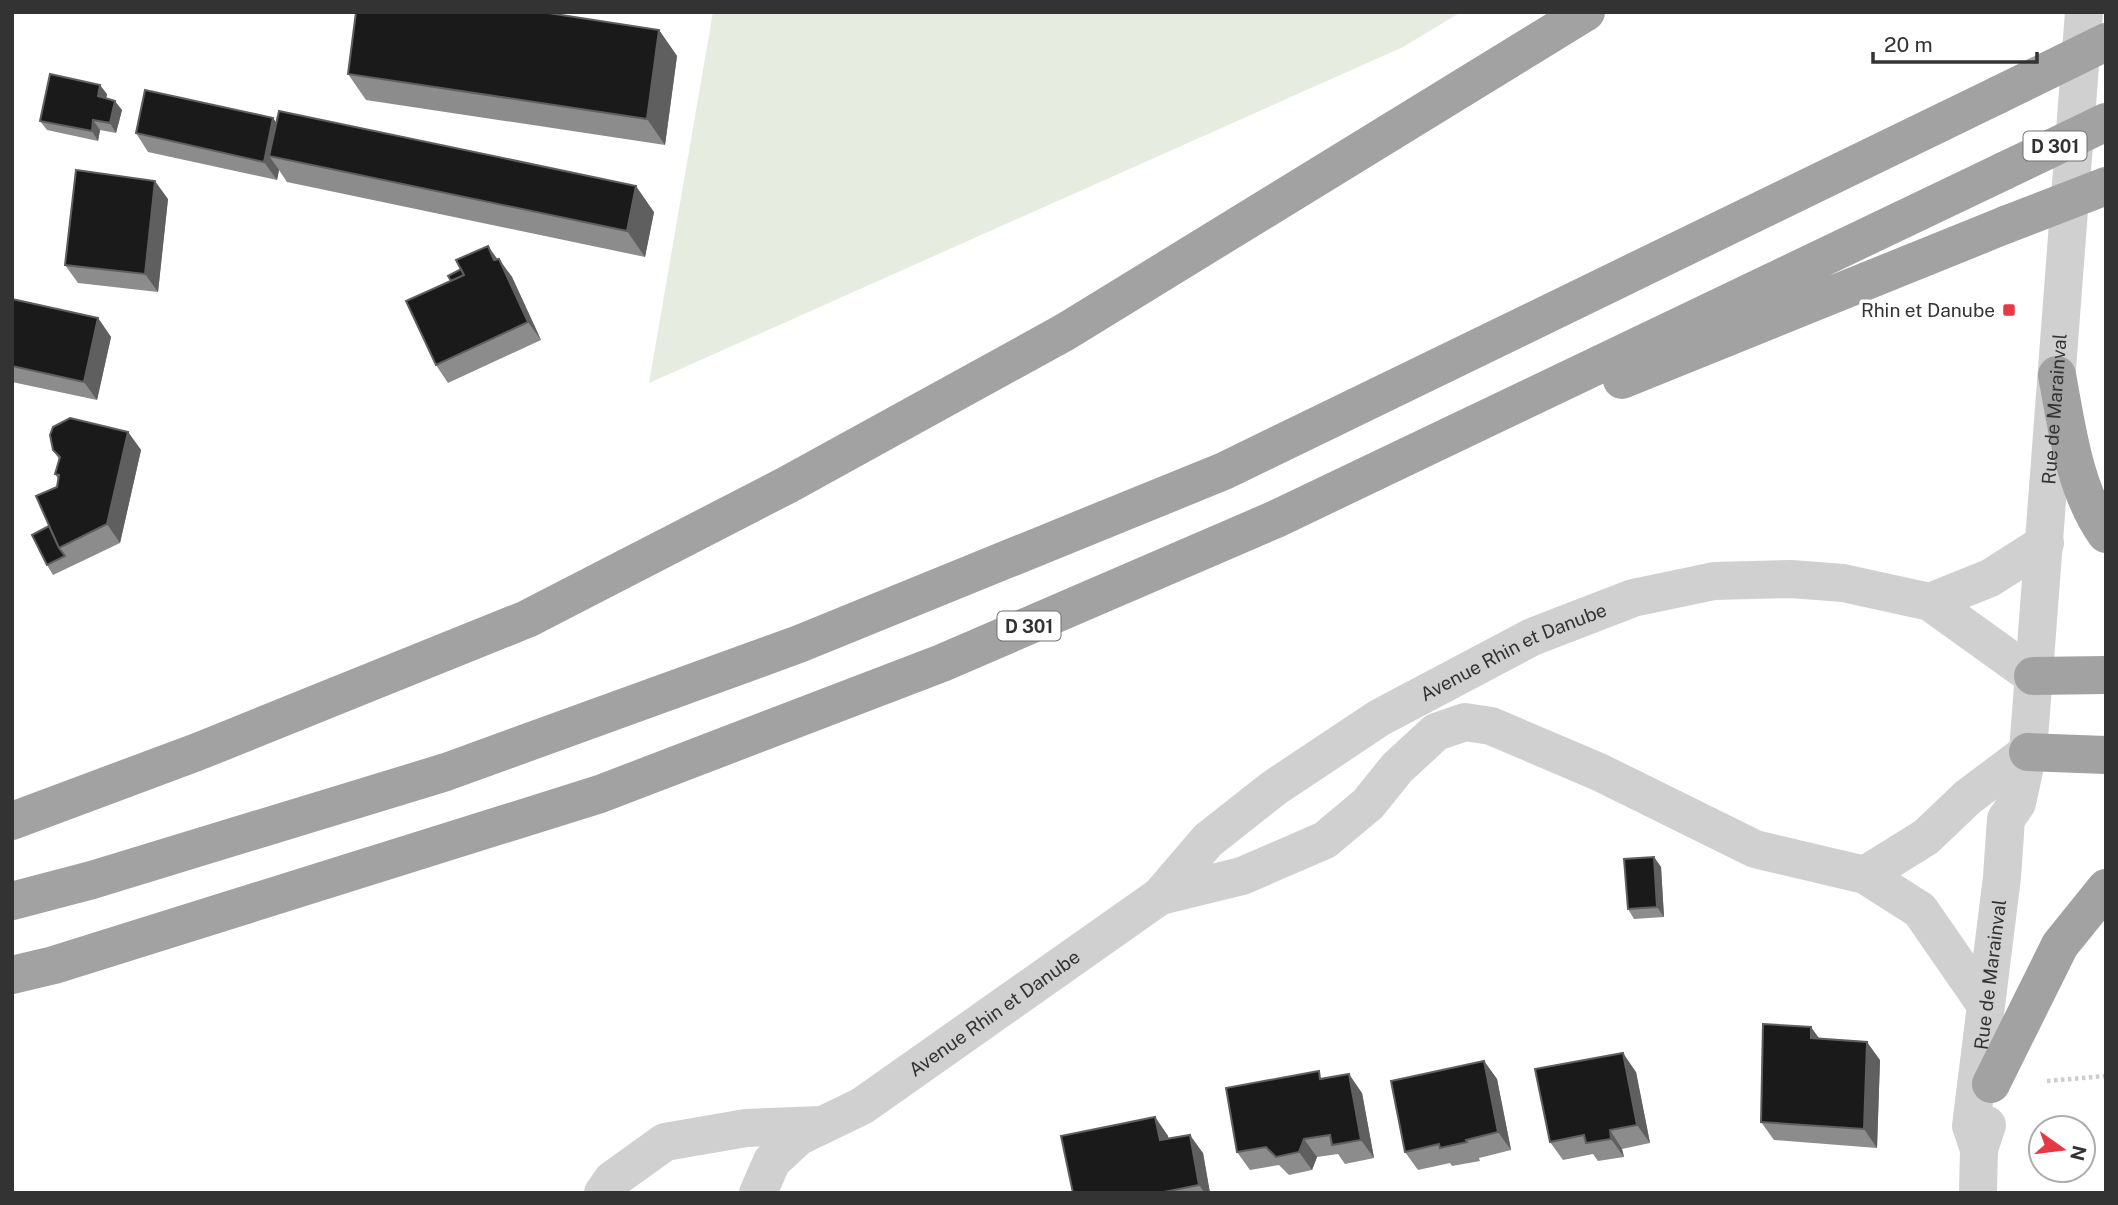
<svg xmlns="http://www.w3.org/2000/svg" width="2118" height="1205" font-family="'Public Sans',sans-serif">
  <style>
    .green { fill: #e6ecdf }
    .lines { fill: none; stroke-linecap: round; stroke-linejoin: round }
    .path { stroke: #cdcdcd; stroke-width: 4.5; stroke-dasharray: 3.5 3.5; stroke-linecap: butt }
    .minor { stroke: #d0d0d0; stroke-width: 38 }
    .trunk { stroke: #a2a2a2; stroke-width: 38 }
    .trunk-bridge { stroke: #a2a2a2; stroke-width: 38 }
    .wall { fill: #8c8c8c }
    .shaded-wall { fill: #5f5f5f }
    .building { fill: #1a1a1a; stroke: #5f5f5f; stroke-width: 2 }
    .poi-dot { fill: #e63946; stroke: #fff; stroke-width: 2.5 }
    .labels { text-anchor: middle; dominant-baseline: central; stroke-width: 7; stroke-linejoin: round; paint-order: stroke }
    .shield { fill: #fff; stroke: #707070; stroke-width: 2 }
    .shield-label { font-size: 18px; font-weight: bold; fill: #333 }
    .poi-label { font-size: 19px; fill: #333; stroke: #fff; text-anchor: end }
    .street-label { font-size: 19px; fill: #333; stroke: #fff }
  </style>
  <rect width="100%" height="100%" fill="#fff"/>
  <path class="green" d="M713,12H1461L1403,47L649,383Z"/>
  <g class="lines">
    <path class="path" d="M2047,1081L2106,1076"/>
    <g class="minor">
      <path d="M1930,602L1990,578L2045,543"/>
      <path d="M1865,875L1926,837L1968,797L2028,752"/>
      <path d="M1160,896L1242,876L1325,840L1368,804L1397,768L1436,732L1465,722L1491,726L1599,772L1755,849L1865,875L1920,910L1985,1004"/>
      <path id="s1" d="M1979,1149L1971,1126L2002,877L2006,819L2017,803L2028,752L2084,12"/>
      <path d="M603,1193L612,1180L665,1142L746,1128L822,1125"/>
      <path id="s2" d="M758,1193L772,1161L798,1137L862,1106L1160,896L1208,840L1274,788L1379,718L1532,637L1633,598L1714,581L1791,579L1843,583L1930,602L2033,676"/>
      <path d="M1978,1193L1979,1149L1987,1125"/>
    </g>
    <path class="trunk" d="M2057,375C2067,428 2074,489 2106,534
      M1622,380L2005,225
      M2033,676L2106,675
      M2028,752L2106,755
      M12,821L197,752L527,619L787,485L1065,332L1586,12
      M12,901L92,880L446,772L799,644L1224,471L1998,95
      M12,975L54,965L600,794L942,663L1276,519L2004,171
      M1991,1084L2060,945L2106,888"/>
    <path class="trunk-bridge" d="M1998,95L2106,42
      M2004,171L2106,122
      M2005,225L2106,186"/>
  </g>
  <path class="wall" d="M659,30L677,56L665,145L366,100L348,74Z
    M107,94L106,98L122,110L116,133L100,130L98,141L47,130L40,121Z
    M273,118L276,123L654,212L645,257L287,182L279,170L277,180L148,152L136,133Z
    M168,199L158,292L78,283L65,265Z
    M498,259L512,277L541,340L448,383L436,365L451,281Z
    M12,299L98,318L111,337L97,400L12,382Z
    M128,432L141,450L120,543L53,575L47,565L49,526L58,479L55,474L59,459L53,450Z
    M1654,857L1661,867L1664,917L1634,919L1628,909Z
    M1820,1039L1880,1060L1877,1148L1774,1140L1761,1122Z
    M1484,1061L1497,1079L1511,1150L1479,1158L1480,1161L1452,1166L1450,1163L1418,1170L1405,1152Z
    M1636,1072L1650,1143L1622,1149L1624,1157L1598,1161L1593,1154L1563,1160L1550,1142Z
    M1324,1079L1362,1093L1374,1158L1345,1164L1338,1154L1317,1157L1312,1170L1289,1175L1279,1165L1250,1170L1237,1152Z
    M1155,1117L1168,1136V1139L1203,1153L1210,1193H1073Z"/>
  <path class="shaded-wall" d="M659,30L677,56L665,145L647,119Z
    M100,85L107,94L105,106L98,96Z
    M115,101L122,110L116,133L110,123Z
    M273,118L286,136L269,156L279,170L277,180L264,162Z
    M93,120L100,130L98,141L92,131Z
    M155,181L168,199L158,292L145,274Z
    M636,186L654,212L645,257L627,231Z
    M488,246L501,264L494,260Z
    M499,259L512,277L541,340L528,322Z
    M98,318L111,337L97,400L84,382Z
    M128,432L141,450L120,543L107,524Z
    M1654,857L1661,867L1664,917L1657,907Z
    M1811,1027L1824,1045L1811,1038Z
    M1867,1042L1880,1060L1877,1148L1864,1129Z
    M1623,1053L1636,1072L1650,1143L1637,1125Z
    M1484,1061L1497,1079L1511,1150L1498,1132Z
    M1349,1074L1362,1093L1374,1158L1361,1140Z
    M1155,1117L1168,1136L1173,1158L1160,1140Z
    M1610,1130L1622,1149L1624,1157L1611,1139Z
    M1190,1135L1203,1153L1210,1193H1205L1199,1185Z
    M1304,1139L1317,1157L1312,1170L1299,1152Z"/>
  <path class="building" d="M356,12H542L659,30L647,119L348,74Z
    M50,74L100,85L98,96L115,101L110,123L93,120L92,131L40,121Z
    M145,90L273,118L264,162L136,133Z
    M279,111L636,186L627,231L269,156Z
    M76,170L155,181L145,274L65,265Z
    M488,246L494,260L499,259L528,322L436,365L406,301L464,275L456,260Z
    M461,269L464,275L451,281L448,276Z
    M12,299L98,318L84,382L12,366Z
    M70,418L128,432L107,524L59,548L36,496L57,487L59,475L55,474L60,457L53,450L50,435L53,427Z
    M49,526L59,548L65,556L47,565L32,535Z
    M1654,857L1657,907L1628,909L1624,859Z
    M1763,1024L1811,1027V1038L1867,1042L1864,1129L1761,1122Z
    M1623,1053L1637,1125L1610,1130L1611,1139L1586,1143L1584,1135L1550,1142L1535,1069Z
    M1484,1061L1498,1132L1466,1140L1467,1142L1440,1148L1439,1144L1405,1152L1391,1081Z
    M1319,1071L1320,1079L1349,1074L1361,1140L1332,1145L1330,1135L1304,1139L1299,1152L1276,1157L1266,1147L1237,1152L1226,1088Z
    M1155,1117L1160,1140L1190,1135L1199,1185L1159,1193H1073L1061,1136Z"/>
  <rect class="poi-dot" x="2002" y="303" width="14" height="14" rx="3.5"/>
  <g class="labels">
    <g class="shield">
      <rect x="2023.5" y="131.5" width="63" height="29" rx="5"/>
      <rect x="997.5" y="611.5" width="63" height="29" rx="5"/>
    </g>
    <g class="shield-label">
      <text x="2055" y="146">D 301</text>
      <text x="1029" y="626">D 301</text>
    </g>
    <g class="poi-label">
      <text x="1995" y="310">Rhin et Danube</text>
    </g>
    <g class="street-label">
      <text stroke="none"><textPath href="#s1" startOffset="749">Rue de Marainval</textPath></text>
      <text stroke="none"><textPath href="#s2" startOffset="940">Avenue Rhin et Danube</textPath></text>
      <text stroke="none"><textPath href="#s1" startOffset="177">Rue de Marainval</textPath></text>
      <text stroke="none"><textPath href="#s2" startOffset="303">Avenue Rhin et Danube</textPath></text>
    </g>
  </g>
  <rect width="2118" height="1205" fill="none" stroke="#333333" stroke-width="28"/>
  <g transform="translate(2062 1149) rotate(104)"><circle r="33" fill="#ffffff" stroke="#adadad" stroke-width="2"/>
  <path d="M0-5L12 26L0 18L-12 26Z" fill="#e63946"/>
  <text y="-10" font-size="19" font-weight="bold" text-anchor="middle" fill="#333333">N</text>
  </g>
  <path d="M1873 52v10h164v-10" fill="none" stroke="#333333" stroke-width="3.5"/>
  <text x="1884" y="52" font-size="21" fill="#333333" stroke="#ffffff" stroke-width="5" paint-order="stroke">20 m</text>
</svg>
